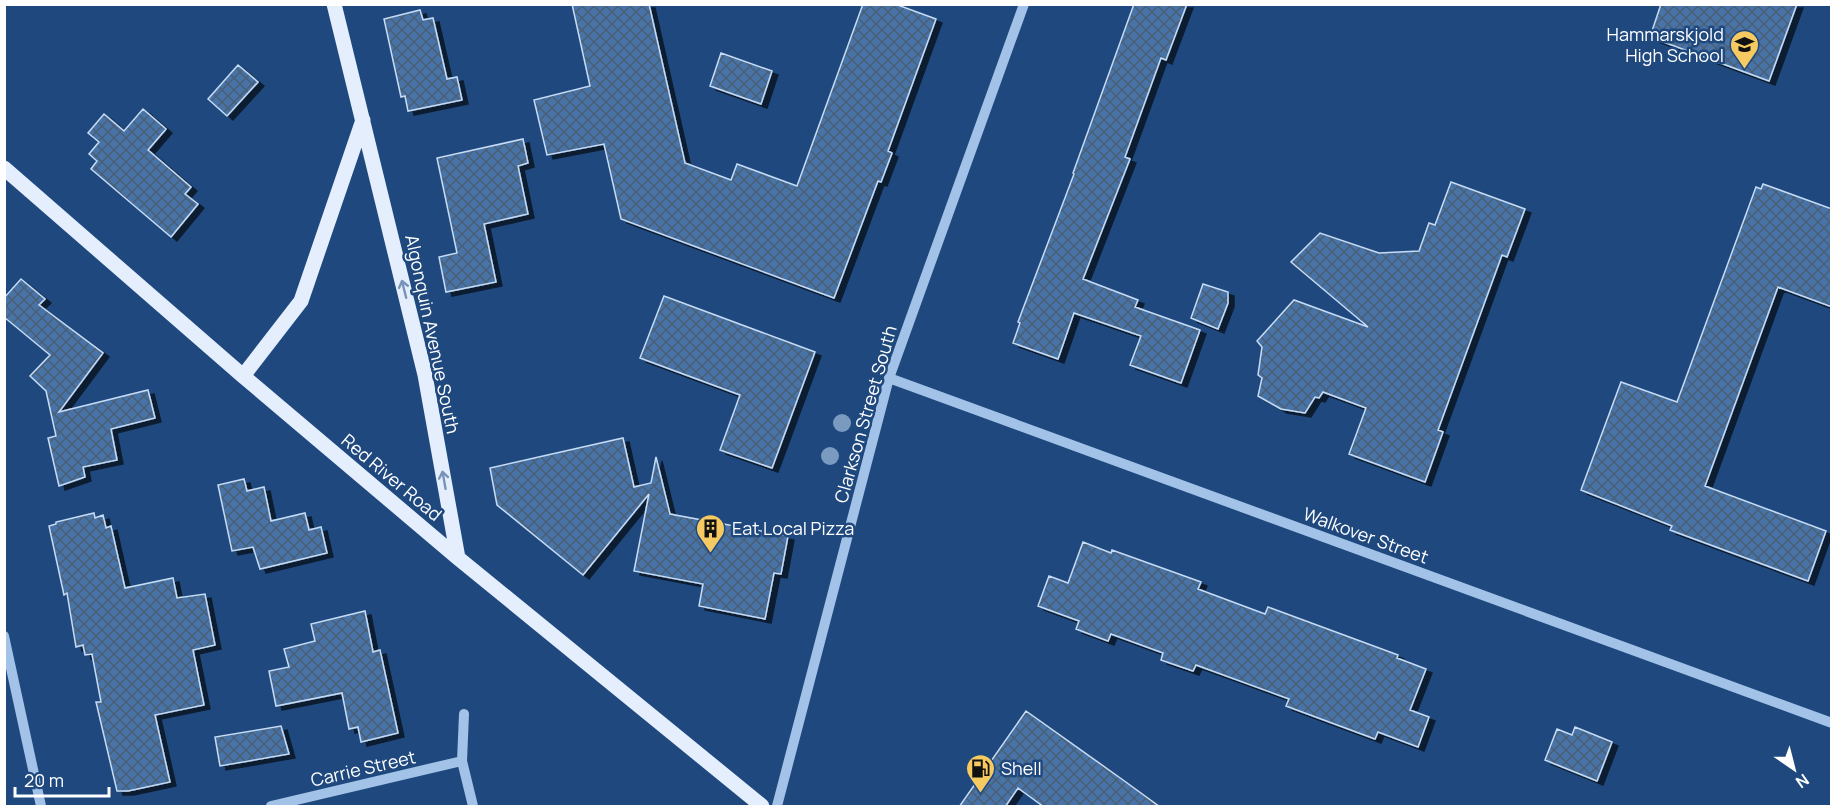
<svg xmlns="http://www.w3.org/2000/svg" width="1836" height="811" font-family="Manrope,sans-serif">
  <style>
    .building { fill: url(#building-cross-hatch); stroke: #c6dcf6; stroke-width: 1.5; filter: url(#shadow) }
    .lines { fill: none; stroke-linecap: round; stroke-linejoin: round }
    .minor { stroke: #a2c2e7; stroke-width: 10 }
    .major { stroke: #e4eefd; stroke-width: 15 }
    .tree { fill: #7b9ac0 }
    .oneway { stroke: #7893b7 }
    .labels { text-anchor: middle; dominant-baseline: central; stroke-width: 5; stroke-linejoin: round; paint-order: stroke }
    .poi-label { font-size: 18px; fill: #fff; stroke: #1f497e; text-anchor: start }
    .street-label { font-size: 18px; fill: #fff; stroke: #1f497e }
  </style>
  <defs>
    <pattern id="building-cross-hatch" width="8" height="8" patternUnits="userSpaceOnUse" patternTransform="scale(1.5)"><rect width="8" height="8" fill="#4773a7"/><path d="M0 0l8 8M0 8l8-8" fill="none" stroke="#4a5e75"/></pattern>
    <filter id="shadow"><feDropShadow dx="6" dy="4" stdDeviation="0" flood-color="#0009"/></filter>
  </defs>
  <rect width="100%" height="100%" fill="#1f497e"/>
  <path class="building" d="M572,4H649L685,163L731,180L737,164L797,186L863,4H895L936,19L888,151L892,153L881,182L878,181L834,298L621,219L604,144L547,155L534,100L590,86Z
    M1134,4H1187L1166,60L1161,58L1125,157L1130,159L1083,279L1138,300L1135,307L1200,330L1181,383L1130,365L1141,336L1074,313L1058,359L1013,343L1020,323L1018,322L1074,174L1073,173Z
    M1661,4H1797L1769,81L1650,37Z
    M420,10L423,20L433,18L447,79L457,77L462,100L408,111L405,96L401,97L384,19Z
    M721,53L772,71L761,104L710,86Z
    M238,65L258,82L227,116L208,99Z
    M143,109L166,129L148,150L191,187L185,194L198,204L171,237L91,169L97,161L89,154L99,142L88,133L104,114L124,131Z
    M523,139L528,163L518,166L528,214L484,224L496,282L446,292L439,257L457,253L437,158Z
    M1451,182L1525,209L1507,257L1502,255L1438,430L1443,432L1425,482L1349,454L1366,408L1323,392L1319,398L1315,397L1305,413L1281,409L1258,396L1262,378L1258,375L1262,347L1257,341L1294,300L1368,327L1291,262L1320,233L1379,253L1419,251L1429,223L1435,225Z
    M1763,184L1832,209V307L1778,287L1705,486L1826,531L1808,581L1670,530L1672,526L1581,490L1621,382L1677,402L1756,187L1761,189Z
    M21,279L45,299L39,305L103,353L59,412L148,390L155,418L111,429L117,460L83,467L85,477L59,486L48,438L56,436L46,391L30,376L50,355L4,317V298Z
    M1203,284L1228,292V303L1218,329L1191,318Z
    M664,296L815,352L772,468L720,450L740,395L640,358Z
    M623,438L634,487L651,483L656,457L670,514L788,536L781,574L774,573L765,619L699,606L703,584L634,571L649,494L583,575L497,505L490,468Z
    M244,479L247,491L264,487L271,521L305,513L309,530L321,527L327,553L260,569L253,547L232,551L218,485Z
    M94,513L95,518L103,515L106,528L111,526L125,588L173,578L177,598L205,594L215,645L193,650L204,705L155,715L170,782L128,791H117L96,702H101L92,654L85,655L83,645L76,647L67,593L64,595L49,526L56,524V522Z
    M1083,542L1111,553L1112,550L1201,582L1198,589L1265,614L1268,607L1398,655L1397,658L1426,669L1410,710L1429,717L1418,747L1378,732L1375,739L1286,706L1289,699L1196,665L1193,671L1161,660L1163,653L1111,634L1108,641L1076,629L1079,621L1038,606L1049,576L1068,583Z
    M365,611L373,652L380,650L398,733L361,742L358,727L349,729L342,693L276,706L269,671L289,667L284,649L315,641L311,624Z
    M1026,711L1123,780L1160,807H1044L1018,788L1005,807H959Z
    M281,726L289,754L220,766L215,737Z
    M1575,727L1612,742L1597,781L1545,760L1557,729L1572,735Z"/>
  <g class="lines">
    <path class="minor" d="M889,378L1832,723
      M4,636L41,806
      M464,714L462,761L473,806
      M271,806L462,761
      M777,806L889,378L1024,4"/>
    <path class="major" d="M334,4L425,375L458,558
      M4,168L243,376L458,558L762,806
      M243,376L301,301L363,120"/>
  </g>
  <g class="tree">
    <circle cx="842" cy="423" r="9"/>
    <circle cx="830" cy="456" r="9"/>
  </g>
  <defs><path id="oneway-shaft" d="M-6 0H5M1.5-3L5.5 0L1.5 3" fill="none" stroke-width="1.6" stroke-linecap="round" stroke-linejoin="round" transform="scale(1.5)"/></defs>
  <g class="oneway">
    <use href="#oneway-shaft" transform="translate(404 289) rotate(-104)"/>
    <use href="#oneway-shaft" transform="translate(444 480) rotate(-100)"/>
  </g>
  <defs>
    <symbol id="school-pin" viewBox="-11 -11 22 30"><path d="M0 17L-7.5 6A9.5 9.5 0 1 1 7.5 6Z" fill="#f6ca61" stroke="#1f497e"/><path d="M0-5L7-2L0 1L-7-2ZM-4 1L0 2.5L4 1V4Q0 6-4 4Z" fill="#111"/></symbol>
    <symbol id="building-pin" viewBox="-11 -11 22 30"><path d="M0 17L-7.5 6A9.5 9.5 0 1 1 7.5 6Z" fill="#f6ca61" stroke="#1f497e"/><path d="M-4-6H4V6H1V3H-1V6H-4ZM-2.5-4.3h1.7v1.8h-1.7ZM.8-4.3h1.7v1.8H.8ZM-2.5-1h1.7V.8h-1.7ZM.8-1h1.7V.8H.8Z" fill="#111"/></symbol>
    <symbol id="fuel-pin" viewBox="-11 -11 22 30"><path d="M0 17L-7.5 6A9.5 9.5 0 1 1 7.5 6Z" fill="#f6ca61" stroke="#1f497e"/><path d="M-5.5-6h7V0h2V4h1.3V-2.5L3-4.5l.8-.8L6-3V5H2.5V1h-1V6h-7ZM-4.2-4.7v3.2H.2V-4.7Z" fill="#111"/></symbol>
  </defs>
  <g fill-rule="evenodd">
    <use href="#school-pin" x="1728" y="28" width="33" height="45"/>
    <use href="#building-pin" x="694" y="512" width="33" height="45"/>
    <use href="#fuel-pin" x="964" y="752" width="33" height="45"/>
  </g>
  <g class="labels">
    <g class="poi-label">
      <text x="1724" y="34" text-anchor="end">Hammarskjold<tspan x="1724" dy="21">High School</tspan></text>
      <text x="732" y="528">Eat Local Pizza</text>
      <text x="1001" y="768">Shell</text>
    </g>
    <g class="street-label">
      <text transform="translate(433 334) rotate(78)">Algonquin Avenue South</text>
      <text transform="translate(865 414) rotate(-74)">Clarkson Street South</text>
      <text transform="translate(392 477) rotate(40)">Red River Road</text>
      <text transform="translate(1366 535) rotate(20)">Walkover Street</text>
      <text transform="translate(363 768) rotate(-13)">Carrie Street</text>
    </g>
  </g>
  <rect width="1836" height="811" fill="none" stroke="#ffffff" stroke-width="12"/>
  <g transform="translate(1794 769) rotate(145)" stroke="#1f497e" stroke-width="4.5" paint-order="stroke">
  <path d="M0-4.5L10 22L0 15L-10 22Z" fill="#ffffff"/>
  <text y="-9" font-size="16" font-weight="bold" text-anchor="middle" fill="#ffffff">N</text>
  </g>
  <path d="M15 787v9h94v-9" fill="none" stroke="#ffffff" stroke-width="3"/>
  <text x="24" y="787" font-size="18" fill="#ffffff" stroke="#1f497e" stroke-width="4.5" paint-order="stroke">20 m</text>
</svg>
